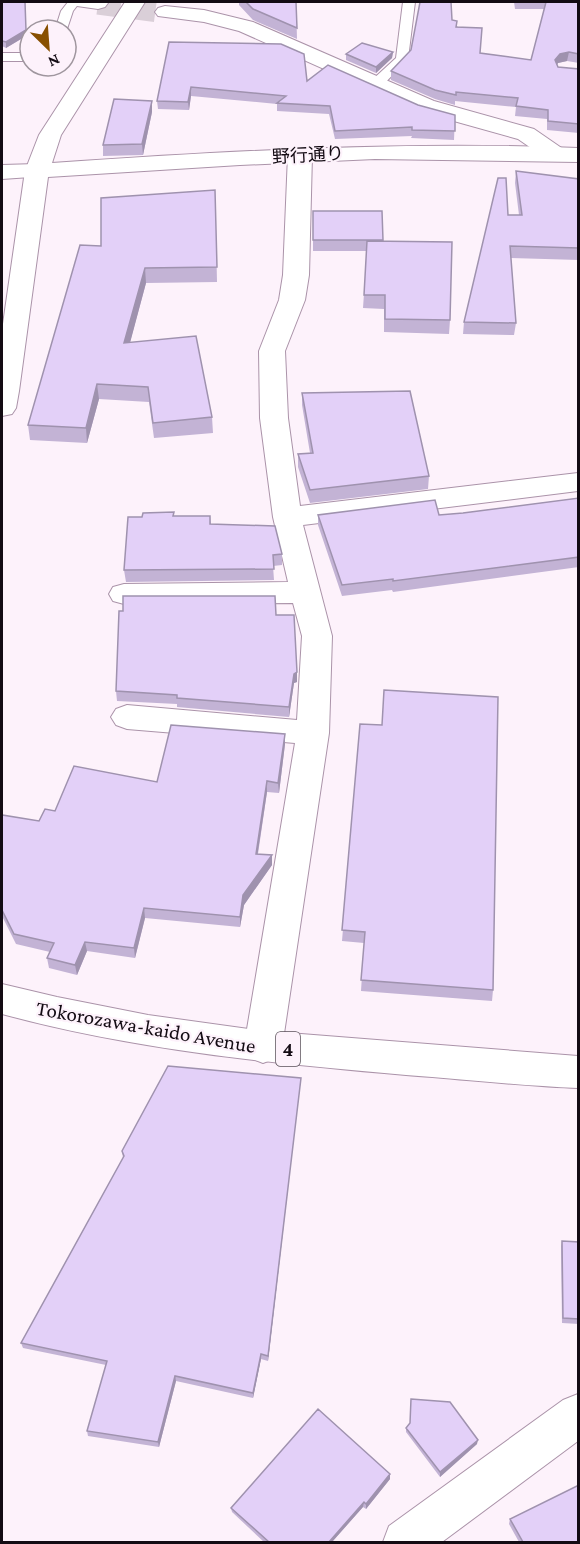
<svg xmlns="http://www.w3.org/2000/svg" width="580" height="1544" font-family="'Crimson Pro','Noto Sans JP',serif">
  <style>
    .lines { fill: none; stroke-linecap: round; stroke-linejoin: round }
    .street-tunnel { stroke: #dacfd8; stroke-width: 23; stroke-dasharray: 23 12; stroke-linecap: butt }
    .lane-casing { stroke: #ab93a9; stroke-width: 2 }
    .street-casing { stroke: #ab93a9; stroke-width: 2 }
    .secondary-casing { stroke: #ab93a9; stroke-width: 2 }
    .primary-casing { stroke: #ab93a9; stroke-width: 2 }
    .lane { fill: #fff; fill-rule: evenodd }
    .street { fill: #fff; fill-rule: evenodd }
    .secondary { fill: #fff; fill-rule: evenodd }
    .primary { fill: #fff; fill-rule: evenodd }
    .wall { fill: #c3b3d5 }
    .shaded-wall { fill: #9f92ae }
    .building { fill: #e3d0f8; stroke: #9f92ae; stroke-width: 1.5 }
    .labels { text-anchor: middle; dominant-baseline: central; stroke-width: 4.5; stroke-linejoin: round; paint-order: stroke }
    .far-street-label { font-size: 18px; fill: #130b13; stroke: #fdf2fb }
    .shield { fill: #fdf2fb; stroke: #595059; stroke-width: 1.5 }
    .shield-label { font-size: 20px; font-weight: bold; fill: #130b13 }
    .street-label { font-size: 21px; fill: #130b13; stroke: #fdf2fb }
  </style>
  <rect width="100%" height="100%" fill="#fdf2fb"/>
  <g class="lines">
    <path class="street-tunnel" d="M98,3L165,12"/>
    <defs>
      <path id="lane" d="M68,2H80L73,11L66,32L55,30L61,11Z
        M403,2H415L408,59L381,87H371L370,84L371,81L396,58Z
        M2,53H30V61H2Z"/>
      <path id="street" d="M74,2H107L108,3L105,7L98,9L77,6Z
        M165,6L204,10L253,22L434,101L534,129L563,149L567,154L563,159L555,161L547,159L518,139L418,111L239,31L204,22L158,16L155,12L158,8Z
        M300,148L308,150L312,155L309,275L305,300L285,351L288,418L300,506L578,473V491L303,525L332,636L329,733L282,1047L276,1058L263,1063L250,1058L244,1047L295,743L127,729L116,725L111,717L116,709L127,705L297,720L302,636L293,603L124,604L113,601L109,594L113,587L124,584L288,582L273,517L260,418L259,351L279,300L283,275L288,155L292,150Z
        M37,164L45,166L49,171L45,176L2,179V165Z
        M578,1394V1441L442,1542H383L389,1526L563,1400Z"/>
      <path id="secondary" d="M125,2H145L61,135L52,163C227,151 402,141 578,148V162L375,159L240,165L48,177L19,391L16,408L12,414L2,416V331L25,171L39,135Z"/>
      <path id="primary" d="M2,984L57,997L148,1015L263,1031L578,1056V1088C521,1086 463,1079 406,1075C269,1063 135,1050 2,1014Z"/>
    </defs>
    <use href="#lane" class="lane-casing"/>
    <use href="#street" class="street-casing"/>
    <use href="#secondary" class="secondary-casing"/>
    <use href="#primary" class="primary-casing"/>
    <use href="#lane" class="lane"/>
    <use href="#street" class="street"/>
    <use href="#secondary" class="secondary"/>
    <use href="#primary" class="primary"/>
  </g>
  <path class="wall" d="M2,2L26,36L6,48L2,46Z
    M239,2H296L297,39L253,20L239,5Z
    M514,2H579V63L567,61L558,63L557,65L558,67L579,69V133L547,130V119L515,116L516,107L455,101V105L435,99L391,80V71L452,20L480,53L531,60L544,9H515Z
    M169,42L307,81L418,105L455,115L454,140L411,138L412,136L335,139L329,114L277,111V104L191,96L189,110L158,109L157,101Z
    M393,52L392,58L376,73L346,60V54Z
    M152,112L143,155L103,156V145Z
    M516,171L579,179V260L511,258L516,323L514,335L463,334L464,322L508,215H519L515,183Z
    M215,190L217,282L146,283L130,342L212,417L213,433L154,438L149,402L99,399L87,443L30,440L28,425L101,246Z
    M313,211L383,241L450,320L449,334L384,332V309L363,308L367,251H313Z
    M302,393L429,476L428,489L310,503L298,467V454L310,453L302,405Z
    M579,498V567L393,592L392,590L342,596L318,525V515H439L463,513Z
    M174,516H210L211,524L282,554V565L273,566L274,580L126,582L124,570Z
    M276,615L297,672V682L294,683L289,717L177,707V704L117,701L116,691Z
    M360,724L493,990L492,1001L361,991L364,943L342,941Z
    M285,734V744L279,793L267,792L258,854L272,865L244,905L240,927L145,918L135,958L87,951L77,975L49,968L47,958L50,952L16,944L2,916V815L39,821L55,811L157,782Z
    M300,1084L268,1361L261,1359L253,1398L176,1381L159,1447L88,1436L87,1431L106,1365L23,1348L21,1343L123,1158L122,1151Z
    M562,1241L579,1242V1324L562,1323L561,1246Z
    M411,1399L477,1444L440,1477L406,1432V1428L410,1424Z
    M390,1474V1479L366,1509L363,1507L332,1542H264L232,1512L231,1508Z
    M510,1519L579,1542H519L509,1524Z"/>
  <path class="shaded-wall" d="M25,2L26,36L6,48V42Z
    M393,52L392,58L376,73V67Z
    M569,52L567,61L558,63L554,69L555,60L560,54Z
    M191,87V96L189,110L188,102Z
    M152,101V112L143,155L142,144Z
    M145,268L146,283L126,358L124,343Z
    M97,384L99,399L87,443L86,428Z
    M297,672V682L294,683L289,717V707L294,674Z
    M285,734V744L279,793L278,783Z
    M267,781V792L256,864V854Z
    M272,855V865L244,905L240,927V917L243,895Z
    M144,908L145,918L135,958L134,948Z
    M85,942L87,951L77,975L75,965Z
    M301,1078L300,1084L268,1361V1356Z
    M261,1354V1359L253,1398V1393Z
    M175,1376L176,1381L159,1447L158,1442Z
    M478,1440L477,1444L440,1477V1472Z
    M390,1474V1479L366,1509V1504Z
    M364,1502L363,1507L332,1542H329Z"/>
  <path class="building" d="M2,2H25L26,30L6,42L2,41Z
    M246,2H296L297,28L253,9Z
    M420,2H451L452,20L457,21L456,27L482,28L480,53L531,60L546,2H579V54L569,52L560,54L555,60L558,67L579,69V124L548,121V110L516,106L518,98L456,92V95L435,90L391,71L411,50Z
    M169,42L281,44L304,54L307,81L328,65L418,105L455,115V131L412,130V127L335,131L330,106L277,103L286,96L191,87L188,102L157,101Z
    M362,43L393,52L376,67L346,54Z
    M114,99L152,101L142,144L103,145Z
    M516,171L579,179V248L510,246L516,323L464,322L498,178H506L508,215H522Z
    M215,190L217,267L145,268L124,343L196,336L212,417L153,423L148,387L97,384L86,428L28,425L80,245L101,246V198Z
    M313,211H382L383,240H313Z
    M367,241L452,242L450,320L385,319V295H364Z
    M410,391L429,476L310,490L298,454L313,453L302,393Z
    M579,498V557L393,581V579L342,585L318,515L435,500L439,515L463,513Z
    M174,512L173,516H210V524L275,526L282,554L273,555L274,569L124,570L128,517H142L143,513Z
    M123,596H275L276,615H294L297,672L294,674L289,707L177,698V695L116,691L119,611H123Z
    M384,690L498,697L493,990L361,980L365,932L342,930L360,724L382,725Z
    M171,725L285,734L278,783L267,781L256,854L272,855L243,895L240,917L144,908L134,948L85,942L75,965L47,958L54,943L14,934L2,910V815L39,821L45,809L55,811L74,766L157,782Z
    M168,1066L301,1078L268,1356L261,1354L253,1393L175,1376L158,1442L87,1431L107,1361L21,1343L124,1156L122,1151Z
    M562,1241L579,1242V1319L563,1318Z
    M411,1399L450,1402L478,1440L440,1472L406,1428L410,1423Z
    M318,1409L390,1474L366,1504L364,1502L329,1542H269L231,1508Z
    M579,1485V1542H523L510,1519Z"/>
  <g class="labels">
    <g class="far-street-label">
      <text transform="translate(308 155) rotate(-3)">野行通り</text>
    </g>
    <rect class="shield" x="276" y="1032" width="24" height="34" rx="4.5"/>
    <g class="shield-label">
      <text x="288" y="1049">4</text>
    </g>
    <g class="street-label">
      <text transform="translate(146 1027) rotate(10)">Tokorozawa-kaido Avenue</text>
    </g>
  </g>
  <rect width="580" height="1544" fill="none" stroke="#130b13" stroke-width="6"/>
  <g transform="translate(48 48) rotate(155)"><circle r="28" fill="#fdf2fb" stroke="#9f969e" stroke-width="1.5"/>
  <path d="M0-4.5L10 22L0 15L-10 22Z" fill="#885001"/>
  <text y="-9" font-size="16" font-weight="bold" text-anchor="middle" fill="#130b13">N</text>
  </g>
</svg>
